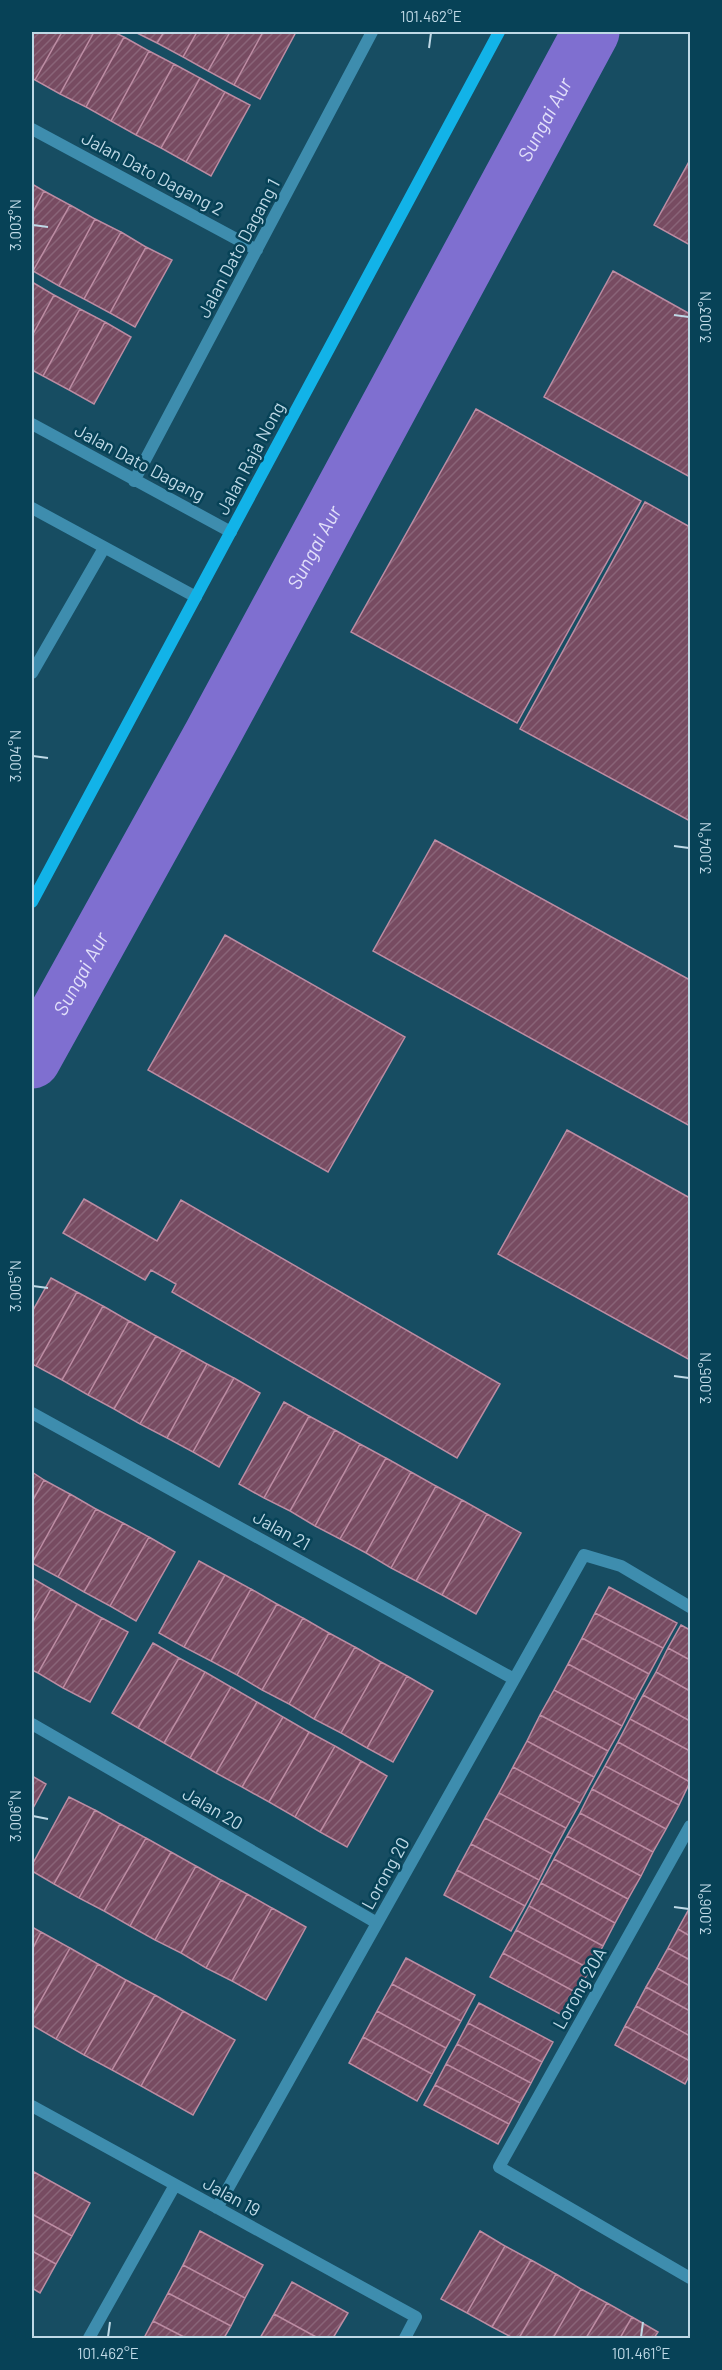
<svg xmlns="http://www.w3.org/2000/svg" width="722" height="2370" font-family="Barlow,sans-serif">
  <style>
    .lines { fill: none; stroke-linecap: round; stroke-linejoin: round }
    .river { stroke: #7f6fd0; stroke-width: 57 }
    .building { fill: url(#building-hatch); stroke: #bc8ca3; stroke-width: 1.5 }
    .street { stroke: #3e8dae; stroke-width: 12 }
    .secondary { stroke: #12b3e8; stroke-width: 12 }
    .ticks { fill: none; stroke: #bfd9e6; stroke-width: 2 }
    .labels { text-anchor: middle; dominant-baseline: central; stroke-width: 5; stroke-linejoin: round; paint-order: stroke }
    .street-label { font-size: 18px; fill: #bfd9e6; stroke: #074257 }
    .water-label { font-size: 20px; font-style: italic; fill: #e2e0fa; stroke: #074257 }
    .neatline { fill: none; stroke: #bfd9e6; stroke-width: 2 }
    .ticks-label { font-size: 15px; text-anchor: middle; fill: #bfd9e6 }
  </style>
  <defs>
    <pattern id="building-hatch" width="6" height="6" patternUnits="userSpaceOnUse" patternTransform="scale(1.5)"><rect width="6" height="6" fill="#774b61"/><path d="M-1 1l2-2M0 6l6-6M5 7l2-2" fill="none" stroke="#896478"/></pattern>
  </defs>
  <rect width="100%" height="100%" fill="#174d62"/>
  <g class="lines">
    <path class="river" id="s1" d="M32,1060L212,735L591,32"/>
  </g>
  <path class="building" d="M32,32H62L35,80L32,78Z
    M62,32H94L60,94L35,80Z
    M94,32H114L124,37L86,107L60,94Z
    M135,32H164L157,43Z
    M164,32H197L183,57L157,43Z
    M197,32H230L208,71L183,57Z
    M230,32H263L234,85L208,71Z
    M263,32H296L260,99L234,85Z
    M124,37L149,51L111,121L86,107Z
    M149,51L174,64L136,135L111,121Z
    M174,64L200,78L161,148L136,135Z
    M200,78L225,92L186,162L161,148Z
    M225,92L250,105L211,176L186,162Z
    M690,160V245L654,225Z
    M32,184L44,191L32,214Z
    M44,191L70,205L33,271L32,214Z
    M70,205L95,219L59,286L33,271Z
    M95,219L121,232L84,299L59,286Z
    M121,232L146,247L110,313L84,299Z
    M146,247L172,260L135,327L110,313Z
    M613,271L690,314V477L544,397Z
    M32,282L54,295L32,336Z
    M54,295L80,309L43,376L32,370V336Z
    M80,309L105,322L69,390L43,376Z
    M105,322L131,337L94,404L69,390Z
    M476,409L641,501L517,723L351,632Z
    M645,502L690,527V821L520,729Z
    M435,840L690,980V1126L373,951Z
    M225,935L405,1037L328,1172L148,1070Z
    M567,1130L690,1198V1360L498,1254Z
    M84,1199L157,1241L181,1200L500,1384L457,1458L172,1292L176,1284L151,1270L145,1280L63,1233Z
    M51,1278L77,1292L36,1366L32,1364V1312Z
    M77,1292L103,1306L62,1380L36,1366Z
    M103,1306L129,1321L88,1395L62,1380Z
    M129,1321L156,1336L114,1409L88,1395Z
    M156,1336L182,1350L140,1424L114,1409Z
    M182,1350L207,1364L167,1438L140,1424Z
    M207,1364L234,1378L193,1452L167,1438Z
    M234,1378L260,1393L219,1467L193,1452Z
    M284,1402L309,1416L264,1498L239,1484Z
    M309,1416L335,1430L290,1511L264,1498Z
    M335,1430L360,1444L315,1526L290,1511Z
    M360,1444L386,1458L340,1539L315,1526Z
    M386,1458L411,1472L366,1553L340,1539Z
    M32,1472L44,1480L32,1502Z
    M411,1472L436,1486L391,1568L366,1553Z
    M44,1480L70,1494L32,1563V1502Z
    M436,1486L462,1500L416,1581L391,1568Z
    M70,1494L96,1509L58,1577L32,1563Z
    M462,1500L487,1514L442,1595L416,1581Z
    M96,1509L123,1523L84,1592L58,1577Z
    M487,1514L521,1533L476,1614L442,1595Z
    M123,1523L149,1537L110,1606L84,1592Z
    M149,1537L175,1552L136,1621L110,1606Z
    M199,1561L225,1575L184,1647L159,1633Z
    M225,1575L251,1589L211,1661L184,1647Z
    M32,1578L51,1589L32,1624Z
    M609,1587L677,1623L663,1648L595,1613Z
    M51,1589L77,1604L38,1673L32,1670V1624Z
    M251,1589L277,1604L237,1675L211,1661Z
    M77,1604L102,1618L63,1688L38,1673Z
    M277,1604L303,1618L262,1690L237,1675Z
    M595,1613L663,1648L649,1674L582,1638Z
    M102,1618L128,1632L90,1702L63,1688Z
    M303,1618L329,1633L289,1704L262,1690Z
    M681,1625L690,1630V1660L668,1648Z
    M329,1633L355,1647L314,1719L289,1704Z
    M582,1638L649,1674L635,1700L568,1664Z
    M153,1643L179,1658L138,1728L112,1713Z
    M355,1647L381,1662L341,1733L314,1719Z
    M668,1648L690,1660V1691L656,1672Z
    M179,1658L205,1672L164,1743L138,1728Z
    M381,1662L407,1676L367,1748L341,1733Z
    M568,1664L635,1700L622,1726L554,1690Z
    M205,1672L231,1687L190,1758L164,1743Z
    M656,1672L690,1691V1721L643,1695Z
    M407,1676L433,1691L393,1762L367,1748Z
    M231,1687L257,1702L216,1773L190,1758Z
    M554,1690L622,1726L608,1751L540,1715Z
    M643,1695L690,1721V1751L630,1719Z
    M257,1702L283,1717L242,1787L216,1773Z
    M540,1715L608,1751L594,1777L527,1741Z
    M283,1717L309,1732L269,1802L242,1787Z
    M630,1719L690,1751V1782L618,1742Z
    M309,1732L335,1746L295,1817L269,1802Z
    M527,1741L594,1777L580,1803L513,1767Z
    M618,1742L690,1782L679,1805L605,1766Z
    M335,1746L361,1761L320,1832L295,1817Z
    M361,1761L387,1776L347,1847L320,1832Z
    M605,1766L679,1805L666,1829L592,1789Z
    M513,1767L580,1803L566,1828L499,1793Z
    M32,1776L46,1784L32,1810Z
    M592,1789L666,1829L653,1852L580,1813Z
    M499,1793L566,1828L552,1854L485,1818Z
    M69,1797L95,1810L54,1884L32,1871V1865Z
    M95,1810L120,1824L79,1898L54,1884Z
    M580,1813L653,1852L641,1876L567,1836Z
    M485,1818L552,1854L539,1880L471,1844Z
    M120,1824L146,1838L104,1911L79,1898Z
    M567,1836L641,1876L628,1899L554,1859Z
    M146,1838L171,1852L130,1926L104,1911Z
    M471,1844L539,1880L525,1906L457,1870Z
    M171,1852L196,1866L155,1940L130,1926Z
    M554,1859L628,1899L615,1923L541,1883Z
    M196,1866L221,1880L181,1953L155,1940Z
    M457,1870L525,1906L511,1931L444,1895Z
    M221,1880L247,1894L206,1968L181,1953Z
    M541,1883L615,1923L603,1946L529,1906Z
    M247,1894L272,1908L232,1981L206,1968Z
    M529,1906L603,1946L590,1969L516,1930Z
    M272,1908L306,1927L266,2000L232,1981Z
    M689,1909L690,1910V1936L678,1929Z
    M32,1927L41,1932L32,1950Z
    M678,1929L690,1936V1960L668,1948Z
    M516,1930L590,1969L577,1993L503,1953Z
    M41,1932L70,1948L32,2016V1950Z
    M70,1948L98,1964L56,2039L32,2025V2016Z
    M668,1948L690,1960V1986L657,1968Z
    M503,1953L577,1993L564,2016L490,1977Z
    M406,1958L475,1995L461,2021L392,1984Z
    M98,1964L126,1980L84,2055L56,2039Z
    M657,1968L690,1986V2011L646,1987Z
    M126,1980L155,1995L112,2070L84,2055Z
    M392,1984L461,2021L446,2048L377,2011Z
    M646,1987L690,2011V2036L636,2006Z
    M155,1995L183,2011L141,2086L112,2070Z
    M479,2003L553,2042L542,2062L468,2023Z
    M636,2006L690,2036V2061L625,2026Z
    M183,2011L235,2040L193,2115L141,2086Z
    M377,2011L446,2048L432,2074L363,2037Z
    M468,2023L542,2062L531,2083L457,2044Z
    M625,2026L690,2061V2074L685,2084L615,2045Z
    M363,2037L432,2074L417,2101L349,2063Z
    M457,2044L531,2083L520,2103L446,2064Z
    M446,2064L520,2103L509,2124L435,2085Z
    M435,2085L509,2124L498,2144L424,2105Z
    M34,2172L90,2203L72,2236L32,2214V2176Z
    M32,2214L72,2236L56,2264L32,2251Z
    M200,2231L263,2265L245,2298L183,2265Z
    M480,2231L505,2246L467,2313L441,2299Z
    M505,2246L531,2260L492,2327L467,2313Z
    M32,2251L56,2264L40,2293L32,2288Z
    M531,2260L556,2274L519,2338H513L492,2327Z
    M183,2265L245,2298L231,2326L168,2293Z
    M556,2274L581,2289L553,2338H519Z
    M292,2282L348,2313L333,2338H318L274,2314Z
    M581,2289L607,2303L586,2338H553Z
    M168,2293L231,2326L224,2338H186L153,2321Z
    M607,2303L632,2317L620,2338H586Z
    M274,2314L318,2338H260Z
    M632,2317L658,2332L654,2338H620Z
    M153,2321L186,2338H144Z"/>
  <g class="lines">
    <path class="street" d="M32,129L257,250
      M32,424L231,532
      M134,481L372,32
      M32,508L196,597
      M32,673L104,548
      M32,1413L514,1679
      M32,1724L377,1923
      M690,1826L499,2167L690,2278
      M32,2106L416,2317L405,2338
      M217,2208L584,1555L621,1566L690,1607
      M89,2338L175,2185"/>
    <path class="secondary" d="M32,902L499,32"/>
  </g>
  <path class="ticks" d="M429,48L431,33M33,225L48,227M674,315L689,317M33,756L48,758M674,846L689,848M33,1286L48,1288M674,1376L689,1378M33,1816L48,1819M674,1907L689,1909M108,2337L110,2322M641,2337L643,2322"/>
  <g class="labels">
    <g class="street-label">
      <text transform="translate(153 173) rotate(28)">Jalan Dato Dagang 2</text>
      <text transform="translate(238 248) rotate(-62)">Jalan Dato Dagang 1</text>
      <text transform="translate(250 458) rotate(-62)">Jalan Raja Nong</text>
      <text transform="translate(140 462) rotate(28)">Jalan Dato Dagang</text>
      <text transform="translate(282 1530) rotate(29)">Jalan 21</text>
      <text transform="translate(213 1808) rotate(30)">Jalan 20</text>
      <text transform="translate(385 1873) rotate(-61)">Lorong 20</text>
      <text transform="translate(579 1988) rotate(-61)">Lorong 20A</text>
      <text transform="translate(232 2196) rotate(29)">Jalan 19</text>
    </g>
    <g class="water-label">
      <text stroke="none"><textPath href="#s1" startOffset="1071">Sungai Aur</textPath></text>
      <text stroke="none"><textPath href="#s1" startOffset="585">Sungai Aur</textPath></text>
      <text stroke="none"><textPath href="#s1" startOffset="99">Sungai Aur</textPath></text>
    </g>
  </g>
  <rect width="722" height="2370" fill="none" stroke="#074257" stroke-width="66"/>
  <rect x="33" y="33" width="656" height="2304" class="neatline"/>
  <g class="ticks-label">
    <text x="431" y="22">101.462°E</text>
    <text transform="translate(16 225) rotate(-90)" y="5">3.003°N</text>
    <text transform="translate(706 317) rotate(-90)" y="5">3.003°N</text>
    <text transform="translate(16 756) rotate(-90)" y="5">3.004°N</text>
    <text transform="translate(706 848) rotate(-90)" y="5">3.004°N</text>
    <text transform="translate(16 1286) rotate(-90)" y="5">3.005°N</text>
    <text transform="translate(706 1378) rotate(-90)" y="5">3.005°N</text>
    <text transform="translate(16 1816) rotate(-90)" y="5">3.006°N</text>
    <text transform="translate(706 1909) rotate(-90)" y="5">3.006°N</text>
    <text x="108" y="2359">101.462°E</text>
    <text x="641" y="2359">101.461°E</text>
  </g>
</svg>
